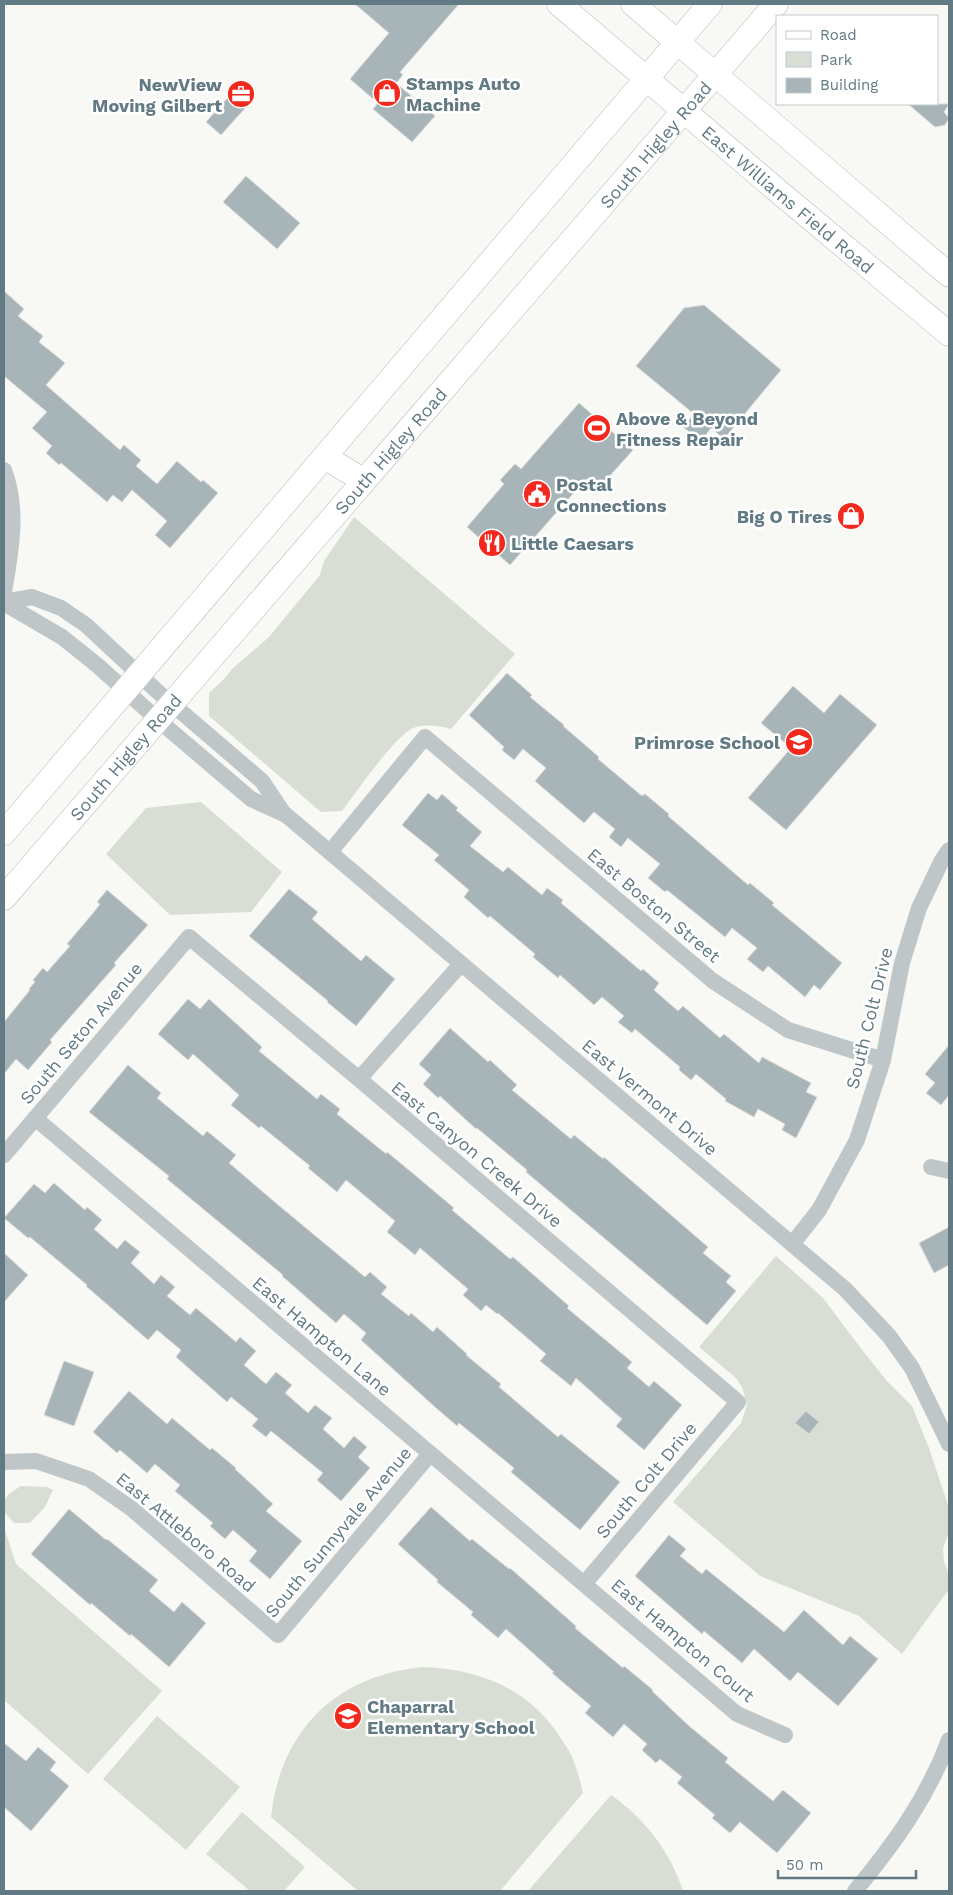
<svg xmlns="http://www.w3.org/2000/svg" width="953" height="1895" font-family="'Work Sans',sans-serif">
  <style>
    .green { fill: #d9ded4 }
    .building { fill: #a7b4b8; stroke: #dadad8 }
    .lines { fill: none; stroke-linecap: round; stroke-linejoin: round }
    .secondary-casing { stroke: #b3bcbf; stroke-width: 25 }
    .minor { stroke: #bec6c8; stroke-width: 16 }
    .secondary { stroke: #fff; stroke-width: 24 }
    .labels { text-anchor: middle; dominant-baseline: central; stroke-width: 5; stroke-linejoin: round; paint-order: stroke }
    .poi-label { font-size: 18px; font-weight: bold; fill: #617a83; stroke: #fff; text-anchor: start }
    .street-label { font-size: 18px; fill: #617a83; stroke: #fff }
  </style>
  <rect width="100%" height="100%" fill="#f8f8f5"/>
  <path class="green" d="M354,517L515,654L451,729C440,726 427,724 416,727C397,732 356,793 342,811L321,812L209,716V693L224,679L233,668L269,637L320,575L324,561Z
    M201,802L282,872L251,912L170,915L106,854L146,808Z
    M776,1256L823,1298L863,1351L886,1380L912,1406L929,1448L947,1502L949,1509V1532L943,1548L944,1561L949,1575V1589L902,1654L859,1616L760,1576L673,1502L741,1423L747,1405L742,1387L736,1378L699,1347Z
    M21,1486L47,1487L53,1490L45,1507L30,1523H14L4,1512C4,1495 7,1495 21,1486Z
    M4,1527L16,1564L162,1691L88,1774L4,1700Z
    M424,1667C478,1669 527,1688 558,1734C562,1741 569,1749 572,1757C577,1768 580,1781 583,1793L500,1891H358L271,1817C281,1729 337,1675 424,1667Z
    M157,1716L240,1787L186,1850L103,1779Z
    M611,1795C645,1819 670,1851 683,1891H528Z
    M242,1812L305,1867L284,1891H250L206,1854Z"/>
  <path class="building" d="M355,4H459L400,72L403,75L396,83L435,116L412,142L373,109L378,103L350,79L389,33Z
    M240,84L255,97L221,135L206,122Z
    M908,104H949L944,112L949,118L945,125L935,127Z
    M246,176L300,223L277,249L223,202Z
    M4,291L24,309L18,316L43,336L39,342L65,363L46,385L120,450L124,445L141,460L136,466L157,484L177,461L201,482L203,480L218,493L170,548L155,535L167,521L132,490L122,502L113,495L107,502L61,463L59,465L46,453L52,446L32,428L47,412L4,376Z
    M704,305L781,370L724,439L711,428L701,441L683,427L694,414L636,366L684,308Z
    M579,403L633,450L598,489L586,479L510,565L467,527L504,484L500,480L515,464L521,469Z
    M507,673L532,695L530,697L564,725L563,726L599,757L598,759L642,796L645,794L669,814L668,816L748,885L750,883L774,903L772,905L842,963L820,990L814,985L805,997L768,966L763,972L747,959L757,948L732,928L725,937L667,890L665,892L648,878L660,864L628,838L621,847L609,837L615,829L594,812L584,823L535,781L546,768L523,749L514,760L502,750L504,747L469,715Z
    M793,686L824,713L840,694L877,725L786,830L748,798L791,748L761,723Z
    M428,793L437,800L442,794L458,808L456,810L482,832L470,846L503,872L508,867L542,895L547,888L563,900L561,903L641,971L643,969L659,983L654,990L678,1011L683,1006L720,1038L724,1034L759,1063L762,1057L811,1083L806,1092L817,1097L796,1138L782,1130L785,1124L758,1109L754,1117L725,1101L726,1099L696,1074L691,1080L679,1070L680,1067L635,1029L632,1033L618,1022L624,1016L602,997L594,1005L560,975L558,978L533,957L535,954L490,916L488,918L464,897L469,890L434,860L439,855L402,825Z
    M289,889L318,912L312,919L361,961L366,955L395,979L356,1026L327,1002L328,1001L249,936Z
    M107,890L148,925L114,963L116,965L50,1040L52,1042L28,1070L16,1059L4,1074V1022L30,990L29,989L35,982L33,980L43,968L47,972L70,946L67,944L94,912L100,904L97,902Z
    M188,999L200,1009L209,999L262,1047L259,1051L317,1099L321,1094L340,1109L337,1114L386,1154L387,1152L416,1176L454,1208L452,1210L510,1259L513,1257L569,1306L567,1308L632,1362L627,1368L649,1387L654,1381L682,1405L644,1450L616,1426L622,1419L576,1378L571,1386L540,1361L546,1354L498,1313L497,1314L486,1305L481,1311L463,1295L468,1289L420,1248L415,1255L387,1232L395,1221L346,1180L337,1192L308,1168L310,1166L261,1126L259,1128L231,1105L239,1095L193,1054L188,1060L158,1034Z
    M450,1028L488,1062L490,1060L517,1085L512,1090L571,1139L574,1135L603,1159L604,1157L708,1247L703,1253L731,1276L726,1282L736,1291L707,1325L526,1172L527,1170L477,1128L476,1129L440,1096L438,1098L423,1084L431,1075L419,1064Z
    M949,1045V1095L941,1105L926,1093L935,1083L925,1074Z
    M128,1065L161,1093L157,1098L203,1136L207,1131L236,1155L229,1163L277,1204L365,1277L370,1272L387,1287L381,1294L409,1316L411,1313L433,1332L437,1327L467,1354L466,1355L501,1384L499,1387L558,1437L561,1434L620,1482L580,1530L511,1472L514,1468L459,1423L457,1426L435,1407L361,1340L366,1333L344,1314L336,1323L282,1276L283,1275L167,1179L169,1176L89,1112Z
    M54,1183L85,1210L87,1207L102,1220L94,1229L117,1249L125,1240L140,1252L131,1263L154,1284L161,1275L175,1287L167,1296L190,1315L196,1308L236,1342L240,1337L256,1351L244,1365L266,1384L276,1372L292,1385L285,1393L308,1413L315,1405L332,1418L323,1429L344,1448L354,1436L367,1447L358,1457L370,1468L341,1501L317,1480L323,1473L271,1431L266,1437L252,1426L258,1419L231,1397L227,1402L176,1357L181,1350L157,1330L148,1340L86,1286L87,1285L30,1237L28,1238L4,1218L34,1184L45,1193Z
    M949,1227V1265L934,1273L919,1243Z
    M4,1253L28,1275L4,1302Z
    M64,1361L94,1372L74,1426L44,1415Z
    M129,1391L167,1424L172,1418L210,1450L212,1448L236,1468L235,1469L273,1504L266,1511L302,1541L270,1579L249,1561L257,1551L233,1530L225,1539L210,1526L213,1523L175,1491L180,1485L155,1464L147,1473L120,1450L117,1453L93,1432Z
    M806,1411L819,1422L809,1434L795,1423Z
    M431,1507L470,1541L472,1539L509,1569L510,1568L576,1626L575,1628L623,1668L624,1666L653,1690L652,1691L689,1726L728,1758L725,1762L773,1801L783,1790L811,1813L777,1853L740,1822L730,1833L712,1818L715,1815L677,1783L682,1777L660,1759L656,1763L642,1750L647,1744L624,1724L613,1737L585,1713L591,1706L552,1673L554,1672L506,1629L498,1638L471,1615L473,1612L437,1582L438,1580L398,1544Z
    M69,1509L106,1540L107,1539L158,1580L149,1591L174,1612L182,1602L206,1623L169,1667L131,1634L130,1636L91,1603L90,1605L31,1554Z
    M669,1535L686,1549L680,1556L702,1574L706,1569L784,1632L804,1610L843,1645L850,1636L878,1659L838,1706L798,1672L790,1681L754,1649L742,1663L704,1631L702,1634L635,1576Z
    M4,1743L26,1761L38,1747L56,1762L50,1770L69,1786L31,1831L4,1807Z"/>
  <g class="lines">
    <defs>
      <g id="secondary">
        <path id="s1" d="M559,4L779,192L949,334"/>
        <path d="M633,4L949,275"/>
        <path d="M325,457L364,481"/>
        <path d="M4,833L710,4"/>
        <path id="s2" d="M4,898C260,599 520,303 776,4"/>
      </g>
    </defs>
    <use href="#secondary" class="secondary-casing"/>
    <path class="minor" d="M4,470C19,509 11,551 4,592
      M4,602L32,597L61,608L86,625L158,692L262,781L284,814
      M4,603L62,637L97,665L157,719L251,799L286,815L845,1289L889,1336L912,1368L949,1444
      M330,852L425,737L713,981L788,1030L883,1060
      M359,1079L461,964
      M35,1118L737,1714L785,1735
      M4,1155L189,937L359,1079L738,1402L584,1584
      M931,1167L949,1171
      M793,1243L819,1210L857,1140L883,1060L902,963L919,908L941,862L949,850
      M4,1462L36,1461L89,1479L132,1509L278,1635L430,1454
      M855,1891C894,1844 928,1797 949,1740"/>
    <use href="#secondary" class="secondary"/>
  </g>
  <defs>
    <symbol id="shop-disc" viewBox="-11 -11 22 22"><circle r="9.5" fill="#f2291c" stroke="#fff"/><path d="M-5-2.5h2.3a2.7 3.5 0 0 1 5.4 0H5L5.5 6h-11ZM-1.5-2.5h3a1.5 2.3 0 0 0-3 0Z" fill="#fff"/></symbol>
    <symbol id="office-disc" viewBox="-11 -11 22 22"><circle r="9.5" fill="#f2291c" stroke="#fff"/><path d="M-6-3h4V-5.5h4V-3h4V5H-6ZM-1-4.5V-3h2v-1.5ZM-6 0V1H6V0Z" fill="#fff"/></symbol>
    <symbol id="stadium-disc" viewBox="-11 -11 22 22"><circle r="9.5" fill="#f2291c" stroke="#fff"/><path d="M0-5a6.5 5 0 1 0 0 10a6.5 5 0 1 0 0-10ZM-3.5-1.8h7v3.6h-7Z" fill="#fff"/></symbol>
    <symbol id="civic-disc" viewBox="-11 -11 22 22"><circle r="9.5" fill="#f2291c" stroke="#fff"/><path d="M-.6-6.5H3V-4.5H.6V-3L4-1V1h2V6H-6V1h2V-1L-.6-3ZM-1.2 2.5V6h2.4V2.5Z" fill="#fff"/></symbol>
    <symbol id="restaurant-disc" viewBox="-11 -11 22 22"><circle r="9.5" fill="#f2291c" stroke="#fff"/><path d="M-5-6h1v4h1v-4h1v4h1v-4h1v5L-1.5 .5V6h-2V.5L-5-1ZM5-6V6H3V1.5H1.5Q1.5-4 5-6Z" fill="#fff"/></symbol>
    <symbol id="school-disc" viewBox="-11 -11 22 22"><circle r="9.5" fill="#f2291c" stroke="#fff"/><path d="M0-5L7-2L0 1L-7-2ZM-4 1L0 2.5L4 1V4Q0 6-4 4Z" fill="#fff"/></symbol>
  </defs>
  <g fill-rule="evenodd">
    <use href="#shop-disc" x="371" y="77" width="32" height="32"/>
    <use href="#office-disc" x="225" y="78" width="32" height="32"/>
    <use href="#stadium-disc" x="581" y="412" width="32" height="32"/>
    <use href="#civic-disc" x="521" y="478" width="32" height="32"/>
    <use href="#shop-disc" x="835" y="500" width="32" height="32"/>
    <use href="#restaurant-disc" x="476" y="527" width="32" height="32"/>
    <use href="#school-disc" x="783" y="726" width="32" height="32"/>
    <use href="#school-disc" x="332" y="1700" width="32" height="32"/>
  </g>
  <g class="labels">
    <g class="poi-label">
      <text x="406" y="83">Stamps Auto<tspan x="406" dy="21">Machine</tspan></text>
      <text x="222" y="84" text-anchor="end">NewView<tspan x="222" dy="21">Moving Gilbert</tspan></text>
      <text x="616" y="418">Above &amp; Beyond<tspan x="616" dy="21">Fitness Repair</tspan></text>
      <text x="556" y="484">Postal<tspan x="556" dy="21">Connections</tspan></text>
      <text x="832" y="516" text-anchor="end">Big O Tires</text>
      <text x="511" y="543">Little Caesars</text>
      <text x="780" y="742" text-anchor="end">Primrose School</text>
      <text x="367" y="1706">Chaparral<tspan x="367" dy="21">Elementary School</tspan></text>
    </g>
    <g class="street-label">
      <text stroke="none"><textPath href="#s2" startOffset="996">South Higley Road</textPath></text>
      <text stroke="none"><textPath href="#s1" startOffset="301">East Williams Field Road</textPath></text>
      <text stroke="none"><textPath href="#s2" startOffset="591">South Higley Road</textPath></text>
      <text stroke="none"><textPath href="#s2" startOffset="186">South Higley Road</textPath></text>
      <text transform="translate(654 905) rotate(40)">East Boston Street</text>
      <text transform="translate(869 1018) rotate(-76)">South Colt Drive</text>
      <text transform="translate(81 1033) rotate(-50)">South Seton Avenue</text>
      <text transform="translate(650 1097) rotate(40)">East Vermont Drive</text>
      <text transform="translate(477 1154) rotate(40)">East Canyon Creek Drive</text>
      <text transform="translate(322 1336) rotate(40)">East Hampton Lane</text>
      <text transform="translate(646 1480) rotate(-50)">South Colt Drive</text>
      <text transform="translate(186 1532) rotate(40)">East Attleboro Road</text>
      <text transform="translate(338 1532) rotate(-50)">South Sunnyvale Avenue</text>
      <text transform="translate(683 1640) rotate(40)">East Hampton Court</text>
    </g>
  </g>
  <rect width="953" height="1895" fill="none" stroke="#617a83" stroke-width="10"/>
  <rect x="776" y="15" width="162" height="90" fill="#ffffff" stroke="#c0cacd"/>
  <rect x="786" y="31" width="25" height="8" fill="#ffffff" stroke="#c0cacd"/>
  <text x="820" y="40" font-size="15" fill="#617a83">Road</text>
  <rect x="786" y="52" width="25" height="15" fill="#d9ded4" stroke="#c0cacd"/>
  <text x="820" y="65" font-size="15" fill="#617a83">Park</text>
  <rect x="786" y="78" width="25" height="15" fill="#a7b4b8" stroke="#c0cacd"/>
  <text x="820" y="90" font-size="15" fill="#617a83">Building</text>
  <path d="M778 1870v8h138v-8" fill="none" stroke="#617a83" stroke-width="2.5"/>
  <text x="786" y="1870" font-size="15" fill="#617a83" stroke="#ffffff" stroke-width="4" paint-order="stroke">50 m</text>
</svg>
